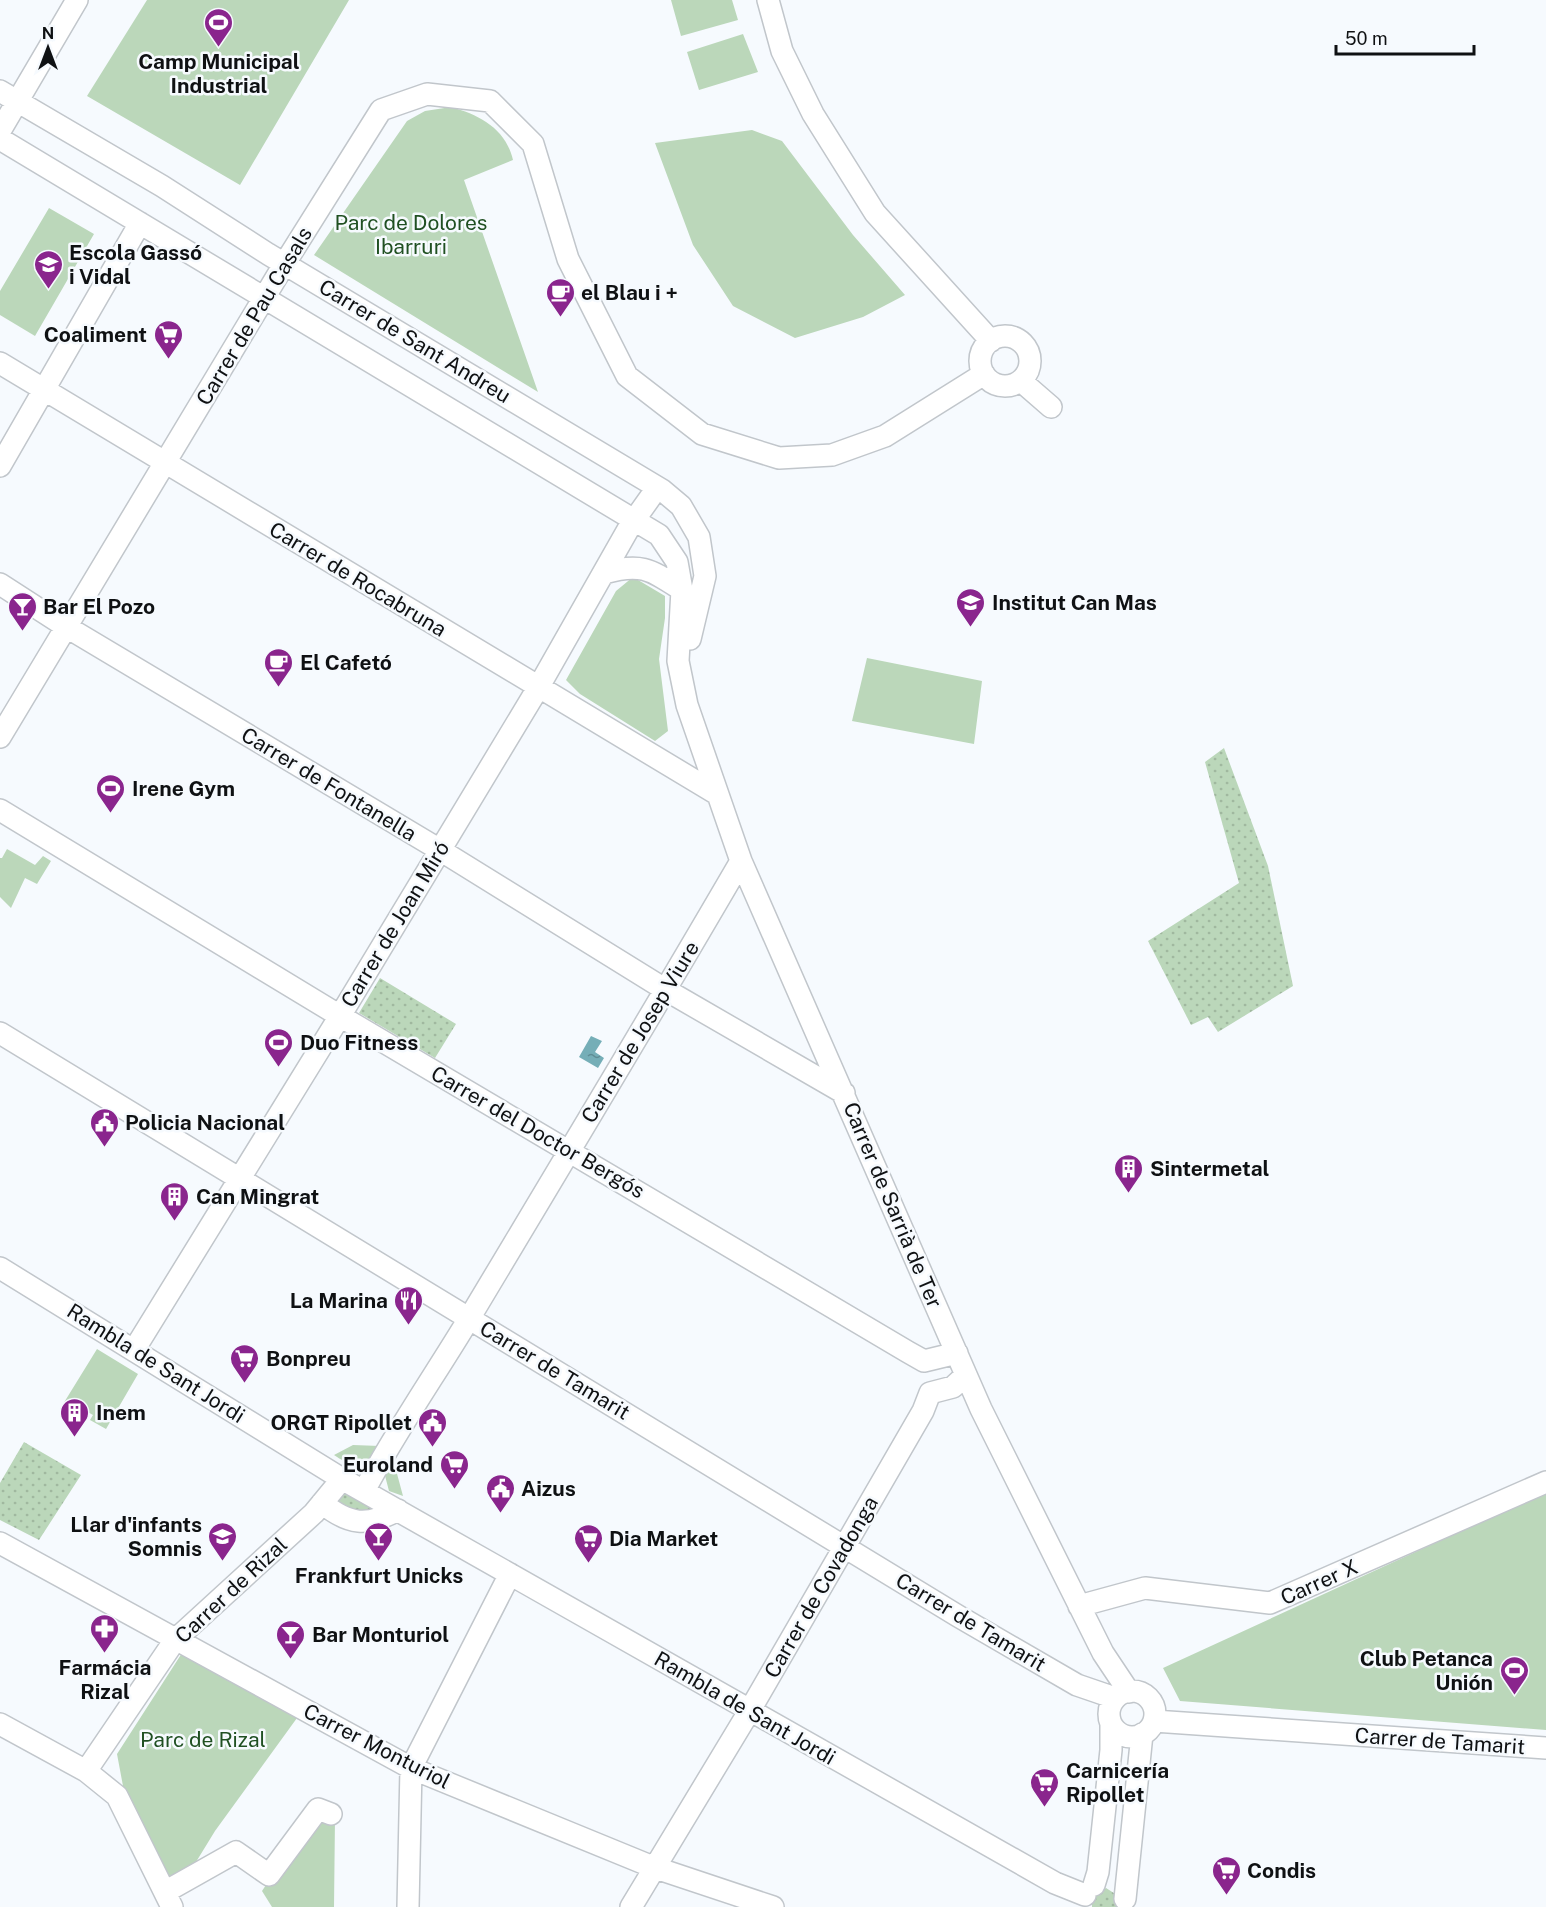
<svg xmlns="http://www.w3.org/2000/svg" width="1546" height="1907" font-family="'Public Sans',sans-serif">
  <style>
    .grass { fill: url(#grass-dots) }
    .park { fill: #bbd7ba }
    .water { fill: url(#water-ripples) }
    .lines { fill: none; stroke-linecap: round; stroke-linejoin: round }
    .minor-casing { stroke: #c1c6cb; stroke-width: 24 }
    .minor { stroke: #fff; stroke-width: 21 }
    .labels { text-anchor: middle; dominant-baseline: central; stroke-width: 5; stroke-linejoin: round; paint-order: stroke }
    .poi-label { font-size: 21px; font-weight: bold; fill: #0f1113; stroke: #f6fafe; text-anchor: start }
    .park-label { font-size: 21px; fill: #205022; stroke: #f6fafe }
    .street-label { font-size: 21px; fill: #0f1113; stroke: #f6fafe }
  </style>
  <defs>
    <pattern id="grass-dots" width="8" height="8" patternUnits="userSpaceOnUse" patternTransform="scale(1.5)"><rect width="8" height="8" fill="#bbd7ba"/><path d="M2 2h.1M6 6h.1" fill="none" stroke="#a0b89f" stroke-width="1.8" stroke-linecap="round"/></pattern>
    <pattern id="water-ripples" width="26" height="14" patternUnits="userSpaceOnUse" patternTransform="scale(1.5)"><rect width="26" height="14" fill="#75aeb7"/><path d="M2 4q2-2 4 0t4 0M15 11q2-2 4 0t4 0" fill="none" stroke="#5e8c94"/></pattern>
  </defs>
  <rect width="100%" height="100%" fill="#f6fafe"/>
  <path class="grass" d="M1224,748L1268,866L1293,986L1218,1032L1208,1017L1191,1025L1148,941L1239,883L1205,762Z
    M380,978L456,1024L435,1058L359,1013Z
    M24,1442L81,1475L39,1540L0,1520V1483Z
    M345,1492L383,1512L372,1517L333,1505Z
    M1106,1888L1117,1895V1907H1092V1897Z"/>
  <path class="park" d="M147,0H349L240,185L87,96Z
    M671,0H732L738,20L681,36Z
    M743,34L758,72L699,90L687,52Z
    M451,107C480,115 506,129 513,160L464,180L538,392L314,255L407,121L425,111Z
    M752,130L782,141L853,235L905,295L863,317L795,338L733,306L693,245L655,143Z
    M49,208L94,234L35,336L0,315V291Z
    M633,577L665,596V618L659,659L668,731L655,741L580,694L566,680L616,591Z
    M867,658L982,681L974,744L852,721Z
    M7,849L35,865L43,856L51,861L37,884L25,878L11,908L0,897V858H2Z
    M97,1349L138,1374L106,1429L90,1420L93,1415L86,1411L83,1416L77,1413L74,1418L60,1409Z
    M353,1445L380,1446L375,1457C359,1463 349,1466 334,1455Z
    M388,1457L396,1470L403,1496L389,1491L383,1468Z
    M1546,1492V1730L1180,1701L1163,1668Z
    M182,1653L297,1718L215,1831L188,1875L171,1884L123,1786L117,1754Z
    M315,1811L335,1818L334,1907H272L262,1891Z"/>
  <path class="water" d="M591,1036L602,1041L595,1052L604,1058L598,1068L579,1057Z"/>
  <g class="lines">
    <defs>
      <path id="minor" d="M768,0L782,51L813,114L875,213L991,341
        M0,91L162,186L268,254L662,490L681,506L699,537L705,576L690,639
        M0,131L77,0
        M0,139L659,535L677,562L682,590L678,661L687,705L741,861L981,1409L1103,1653L1129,1692
        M980 361a25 25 0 1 1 50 0a25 25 0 1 1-50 0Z
        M0,363L717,794
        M1021,381L1051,407
        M0,466L140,223
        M604,573C642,562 651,570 682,590
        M0,584L65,626L440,850L666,990L844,1093
        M0,737L285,263L381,110L427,94L490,101L533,144L568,259L627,376L702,434L779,458L832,455L885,436L984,374
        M0,810L340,1016L908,1352L924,1361L957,1353
        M0,1033L958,1616L1077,1685L1115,1698
        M0,1268L342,1479L1055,1883L1085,1895
        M134,1350L340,1016L538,688L630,526L657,488
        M364,1491C396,1431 435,1375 470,1317C561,1165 652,1014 741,861
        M322,1503C349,1525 367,1527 398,1510
        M0,1543L411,1768L653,1867L773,1907
        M1079,1606L1145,1588L1270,1603L1546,1482
        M1109 1714a23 23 0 1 1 46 0a23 23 0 1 1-46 0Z
        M1154,1721L1546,1748
        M0,1724L86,1771L117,1796L172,1907
        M86,1771L175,1640L314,1513L342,1479
        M1094,1885L1098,1872L1111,1750V1724
        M165,1892L236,1852L269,1875L318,1809L331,1814
        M1125,1899L1142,1734
        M408,1907L411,1768L510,1574
        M631,1907L750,1710L923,1411L930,1393L953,1387L966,1375"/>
    </defs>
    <use href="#minor" class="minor-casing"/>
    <use href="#minor" class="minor"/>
  </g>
  <defs>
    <symbol id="stadium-pin" viewBox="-11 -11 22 30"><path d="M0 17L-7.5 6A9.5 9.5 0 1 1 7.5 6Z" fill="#8a258d" stroke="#f6fafe"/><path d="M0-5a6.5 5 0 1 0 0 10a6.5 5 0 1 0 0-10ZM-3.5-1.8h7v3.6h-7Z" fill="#fff"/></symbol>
    <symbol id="school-pin" viewBox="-11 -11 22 30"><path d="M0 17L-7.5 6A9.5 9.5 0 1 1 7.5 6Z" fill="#8a258d" stroke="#f6fafe"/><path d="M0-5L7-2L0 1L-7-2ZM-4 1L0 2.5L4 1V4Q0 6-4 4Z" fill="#fff"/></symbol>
    <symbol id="cafe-pin" viewBox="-11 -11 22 30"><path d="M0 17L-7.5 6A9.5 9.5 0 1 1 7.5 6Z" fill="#8a258d" stroke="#f6fafe"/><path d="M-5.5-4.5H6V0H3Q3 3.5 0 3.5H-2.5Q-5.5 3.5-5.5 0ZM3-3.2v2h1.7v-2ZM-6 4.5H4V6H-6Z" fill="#fff"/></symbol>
    <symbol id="supermarket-pin" viewBox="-11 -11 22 30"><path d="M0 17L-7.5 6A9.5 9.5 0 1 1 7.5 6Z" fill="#8a258d" stroke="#f6fafe"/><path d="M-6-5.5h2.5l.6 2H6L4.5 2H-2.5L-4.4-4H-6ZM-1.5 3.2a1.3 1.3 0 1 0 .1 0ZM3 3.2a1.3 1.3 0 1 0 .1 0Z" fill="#fff"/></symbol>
    <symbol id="bar-pin" viewBox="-11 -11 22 30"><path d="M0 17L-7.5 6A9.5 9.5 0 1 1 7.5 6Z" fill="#8a258d" stroke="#f6fafe"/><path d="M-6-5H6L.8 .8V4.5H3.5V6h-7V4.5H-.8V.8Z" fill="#fff"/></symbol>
    <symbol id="civic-pin" viewBox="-11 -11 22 30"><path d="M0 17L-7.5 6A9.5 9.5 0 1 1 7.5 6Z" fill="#8a258d" stroke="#f6fafe"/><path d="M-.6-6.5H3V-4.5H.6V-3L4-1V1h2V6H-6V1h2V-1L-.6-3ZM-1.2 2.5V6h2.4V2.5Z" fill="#fff"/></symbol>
    <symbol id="building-pin" viewBox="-11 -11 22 30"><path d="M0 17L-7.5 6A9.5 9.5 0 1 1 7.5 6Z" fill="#8a258d" stroke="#f6fafe"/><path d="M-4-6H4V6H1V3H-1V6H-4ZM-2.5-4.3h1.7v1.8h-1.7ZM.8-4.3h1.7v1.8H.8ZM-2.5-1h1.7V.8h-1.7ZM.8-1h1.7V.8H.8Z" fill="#fff"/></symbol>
    <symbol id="restaurant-pin" viewBox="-11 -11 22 30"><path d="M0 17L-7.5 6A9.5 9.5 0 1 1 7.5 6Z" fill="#8a258d" stroke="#f6fafe"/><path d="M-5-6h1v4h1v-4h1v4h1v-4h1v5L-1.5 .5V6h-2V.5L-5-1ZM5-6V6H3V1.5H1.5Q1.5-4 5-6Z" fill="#fff"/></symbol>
    <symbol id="pharmacy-pin" viewBox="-11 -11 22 30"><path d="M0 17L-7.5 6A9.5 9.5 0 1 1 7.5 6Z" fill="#8a258d" stroke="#f6fafe"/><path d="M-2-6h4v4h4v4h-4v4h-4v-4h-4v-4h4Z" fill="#fff"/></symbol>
  </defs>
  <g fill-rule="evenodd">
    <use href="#stadium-pin" x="202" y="6" width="33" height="45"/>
    <use href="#school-pin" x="32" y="248" width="33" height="45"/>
    <use href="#cafe-pin" x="544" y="276" width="33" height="45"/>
    <use href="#supermarket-pin" x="152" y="318" width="33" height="45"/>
    <use href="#school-pin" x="954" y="586" width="33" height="45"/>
    <use href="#bar-pin" x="6" y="590" width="33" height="45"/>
    <use href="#cafe-pin" x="262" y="646" width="33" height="45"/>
    <use href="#stadium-pin" x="94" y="772" width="33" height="45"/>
    <use href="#stadium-pin" x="262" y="1026" width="33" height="45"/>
    <use href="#civic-pin" x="88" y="1106" width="33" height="45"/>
    <use href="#building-pin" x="1112" y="1152" width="33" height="45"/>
    <use href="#building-pin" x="158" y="1180" width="33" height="45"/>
    <use href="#restaurant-pin" x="392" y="1284" width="33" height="45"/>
    <use href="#supermarket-pin" x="228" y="1342" width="33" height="45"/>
    <use href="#building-pin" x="58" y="1396" width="33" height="45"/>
    <use href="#civic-pin" x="416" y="1406" width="33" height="45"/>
    <use href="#supermarket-pin" x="438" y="1448" width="33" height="45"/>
    <use href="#civic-pin" x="484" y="1472" width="33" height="45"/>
    <use href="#school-pin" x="206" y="1520" width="33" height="45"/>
    <use href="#bar-pin" x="362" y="1520" width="33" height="45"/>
    <use href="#supermarket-pin" x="572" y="1522" width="33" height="45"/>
    <use href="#pharmacy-pin" x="88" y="1612" width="33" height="45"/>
    <use href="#bar-pin" x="274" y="1618" width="33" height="45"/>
    <use href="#stadium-pin" x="1498" y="1654" width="33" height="45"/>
    <use href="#supermarket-pin" x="1028" y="1766" width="33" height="45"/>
    <use href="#supermarket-pin" x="1210" y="1854" width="33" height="45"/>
  </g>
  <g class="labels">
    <g class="poi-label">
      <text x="219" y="61" text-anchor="middle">Camp Municipal<tspan x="219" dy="24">Industrial</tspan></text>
      <text x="69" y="252">Escola Gassó<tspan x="69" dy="24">i Vidal</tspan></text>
      <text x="581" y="292">el Blau i +</text>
      <text x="147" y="334" text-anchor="end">Coaliment</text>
      <text x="992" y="602">Institut Can Mas</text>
      <text x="43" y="606">Bar El Pozo</text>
      <text x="300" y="662">El Cafetó</text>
      <text x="132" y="788">Irene Gym</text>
      <text x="300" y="1042">Duo Fitness</text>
      <text x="125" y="1122">Policia Nacional</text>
      <text x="1150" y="1168">Sintermetal</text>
      <text x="196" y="1196">Can Mingrat</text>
      <text x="388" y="1300" text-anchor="end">La Marina</text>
      <text x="266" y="1358">Bonpreu</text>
      <text x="96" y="1412">Inem</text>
      <text x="412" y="1422" text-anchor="end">ORGT Ripollet</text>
      <text x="433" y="1464" text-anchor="end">Euroland</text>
      <text x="521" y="1488">Aizus</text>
      <text x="202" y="1524" text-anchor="end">Llar d'infants<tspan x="202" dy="24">Somnis</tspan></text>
      <text x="609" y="1538">Dia Market</text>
      <text x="379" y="1575" text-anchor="middle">Frankfurt Unicks</text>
      <text x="312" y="1634">Bar Monturiol</text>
      <text x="1493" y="1658" text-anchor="end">Club Petanca<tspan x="1493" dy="24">Unión</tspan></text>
      <text x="105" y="1667" text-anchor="middle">Farmácia<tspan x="105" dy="24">Rizal</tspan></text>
      <text x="1066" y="1770">Carnicería<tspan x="1066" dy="24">Ripollet</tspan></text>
      <text x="1247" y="1870">Condis</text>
    </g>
    <g class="park-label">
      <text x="411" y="222">Parc de Dolores<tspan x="411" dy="24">Ibarruri</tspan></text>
      <text x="203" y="1739">Parc de Rizal</text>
    </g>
    <g class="street-label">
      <text transform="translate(254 316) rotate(-59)">Carrer de Pau Casals</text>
      <text transform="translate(415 341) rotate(31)">Carrer de Sant Andreu</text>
      <text transform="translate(358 579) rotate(31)">Carrer de Rocabruna</text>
      <text transform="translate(329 784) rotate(31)">Carrer de Fontanella</text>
      <text transform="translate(395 924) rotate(-59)">Carrer de Joan Miró</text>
      <text transform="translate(640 1032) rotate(-59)">Carrer de Josep Viure</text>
      <text transform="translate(538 1132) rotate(30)">Carrer del Doctor Bergós</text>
      <text transform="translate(893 1205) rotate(67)">Carrer de Sarrià de Ter</text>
      <text transform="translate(156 1363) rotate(32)">Rambla de Sant Jordi</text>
      <text transform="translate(555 1370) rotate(31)">Carrer de Tamarit</text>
      <text transform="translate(1319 1582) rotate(-24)">Carrer X</text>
      <text transform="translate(821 1587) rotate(-60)">Carrer de Covadonga</text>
      <text transform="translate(231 1590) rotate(-43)">Carrer de Rizal</text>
      <text transform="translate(971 1622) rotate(31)">Carrer de Tamarit</text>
      <text transform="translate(745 1708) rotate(30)">Rambla de Sant Jordi</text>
      <text transform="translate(1440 1741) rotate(4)">Carrer de Tamarit</text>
      <text transform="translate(377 1746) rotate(27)">Carrer Monturiol</text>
    </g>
  </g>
  <g transform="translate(48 48)" stroke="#f6fafe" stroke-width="4.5" paint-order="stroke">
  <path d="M0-4.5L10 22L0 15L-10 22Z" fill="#0f1113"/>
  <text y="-9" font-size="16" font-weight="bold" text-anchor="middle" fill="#0f1113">N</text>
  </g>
  <path d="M1336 45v9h138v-9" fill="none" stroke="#0f1113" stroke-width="3"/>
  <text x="1345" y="45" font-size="18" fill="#0f1113" stroke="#f6fafe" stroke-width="4.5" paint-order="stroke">50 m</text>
</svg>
